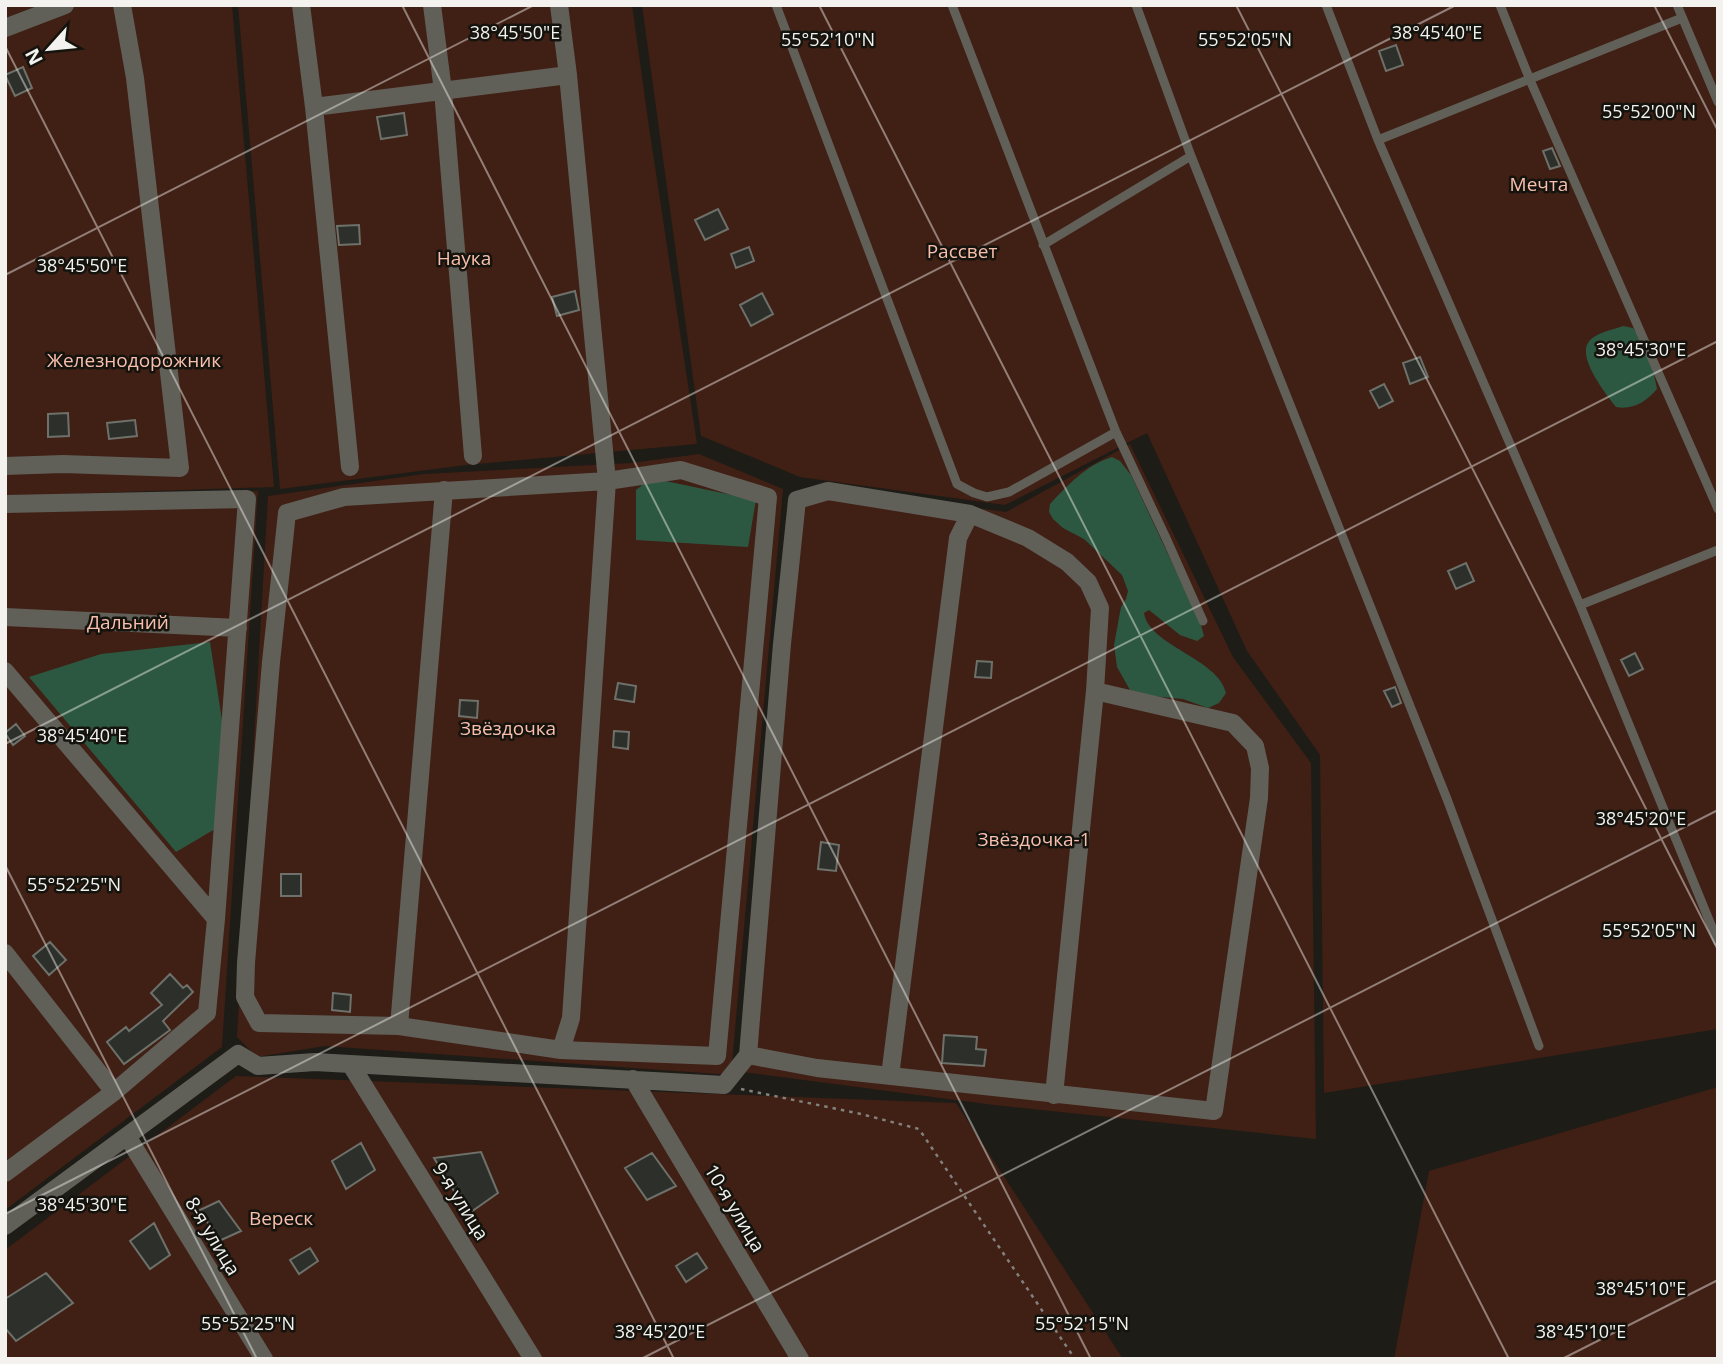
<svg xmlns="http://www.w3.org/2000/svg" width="1723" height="1364" font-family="'Open Sans',sans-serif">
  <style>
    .green { fill: #401f14 }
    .water { fill: #2c5842 }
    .building { fill: #2d302a; stroke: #6d716a; stroke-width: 2 }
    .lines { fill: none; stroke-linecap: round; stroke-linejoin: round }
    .path { stroke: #82817d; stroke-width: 2.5; stroke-dasharray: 3.5 5; stroke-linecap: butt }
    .lane { stroke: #605f58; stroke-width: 9 }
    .street { stroke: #605f58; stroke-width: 18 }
    .ticks { fill: none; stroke: #f3f2ee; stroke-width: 2; stroke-opacity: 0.45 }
    .labels { text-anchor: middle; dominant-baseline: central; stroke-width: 5; stroke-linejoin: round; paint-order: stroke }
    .park-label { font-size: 19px; fill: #fabfac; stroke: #14130e }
    .street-label { font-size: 19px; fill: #f3f2ee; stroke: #14130e }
    .ticks-label { font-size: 18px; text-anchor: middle; fill: #f3f2ee; stroke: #14130e; stroke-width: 5; stroke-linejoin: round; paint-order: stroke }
  </style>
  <rect width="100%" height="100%" fill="#1d1c17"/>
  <path class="green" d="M5,5H232L274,487L5,496Z
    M238,5H632L649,127L697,444L466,465L280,489Z
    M642,5H1718V1029L1324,1093L1320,755L1247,651L1147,433L1005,505L800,477L701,436Z
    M1130,444L1233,657L1311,763L1316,1139L994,1105L743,1072L795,493L822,486L1006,512Z
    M699,454L783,489L731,1075L325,1046L257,1057L237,1037L268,496L424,474L631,463Z
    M258,491L222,1047L5,1210V505Z
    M236,1076L956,1103L1123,1359H5V1250Z
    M1718,1087V1359H1394L1429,1171Z"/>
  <path class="water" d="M1623,326L1633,328C1647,345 1653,367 1657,389C1646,402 1633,410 1616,407C1606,394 1578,359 1588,343C1594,333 1612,330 1623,326Z
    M1112,457L1120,461L1131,475L1201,625L1204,636L1197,641L1180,635L1149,610L1144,613C1149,646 1218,658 1226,693L1219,703L1208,708L1183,699L1141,695L1130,690L1117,667L1114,645L1121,607L1126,599L1128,591L1122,575L1084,539L1063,528L1053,519L1049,512L1050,504C1068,485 1086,465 1112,457Z
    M651,478L756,500L748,547L636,540V490Z
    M210,642L227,753L215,829L176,852L29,677L101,654Z"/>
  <path class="building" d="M1396,45L1403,65L1386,71L1379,51Z
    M23,67L32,88L15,96L5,75Z
    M404,113L407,135L381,139L377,117Z
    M1552,148L1560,166L1550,169L1543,151Z
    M718,209L728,229L705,240L695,220Z
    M359,225L360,244L339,245L337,226Z
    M749,247L754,261L736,268L731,254Z
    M575,291L579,310L557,316L552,297Z
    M762,293L773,314L751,326L740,305Z
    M1420,357L1428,377L1410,384L1403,363Z
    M1384,384L1393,401L1379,408L1370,391Z
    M68,413L69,436L48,437V414Z
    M135,420L137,436L109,439L107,423Z
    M1466,563L1474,581L1456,589L1448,571Z
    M1635,653L1643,669L1629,676L1621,660Z
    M977,661L992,662L991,678L975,677Z
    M618,683L636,686L634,702L615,699Z
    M1395,687L1401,703L1392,707L1384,691Z
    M460,700L478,701L477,718L459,716Z
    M16,724L25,736L13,745L5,733Z
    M614,731L629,732L628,749L613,747Z
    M821,842L839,845L836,871L818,869Z
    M281,874H301V896H281Z
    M50,942L66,960L49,975L33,956Z
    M170,974L183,988L187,985L193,992L163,1021L170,1030L124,1064L107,1042L126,1027L129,1031L162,1005L151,993Z
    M333,993L351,995L350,1012L332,1010Z
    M944,1035L977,1037L976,1049L986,1050L984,1066L942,1063Z
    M361,1143L375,1170L346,1189L332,1161Z
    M481,1152L498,1193L468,1214L434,1158Z
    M652,1153L676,1186L647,1200L625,1168Z
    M219,1201L241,1231L219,1241L200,1210Z
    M154,1223L170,1255L150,1269L130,1241Z
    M310,1248L318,1261L299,1274L290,1260Z
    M697,1253L707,1268L686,1282L676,1266Z
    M46,1273L73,1303L16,1341L5,1328V1299Z"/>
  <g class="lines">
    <path class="path" d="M741,1089L861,1114L919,1129L1075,1359"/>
    <path class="lane" d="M776,5L957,484L974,493L987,497L1009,492L1116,432
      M952,5L1116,432L1166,538L1203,621
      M1136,5L1191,156L1447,799L1539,1046
      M1326,5L1378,140L1580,605L1718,942
      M1500,5L1530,80L1718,509
      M1677,5L1718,102
      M1378,140L1682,18
      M1043,245L1191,156
      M1580,605L1718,550"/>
    <path class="street" d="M301,5L314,107L350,467
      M432,5L443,91L473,456
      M559,5L568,75L607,481L571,1018L561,1050
      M5,28L65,5
      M314,107L568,75
      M5,466L63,464L180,468L135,78L122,5
      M681,470L768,497L717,1056L561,1050L399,1026L259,1023L245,997L246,963L271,662L287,513L344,497L607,481Z
      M5,504L247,499L216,919L207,1013L114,1092L5,1173
      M5,617L238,628
      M5,671L216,919
      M5,953L114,1092
      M399,1026L444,490
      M748,1055L817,1068L1214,1111L1259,798L1260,768L1255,746L1233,723L1095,691
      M351,1065L533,1359
      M890,1076L958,538L970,514
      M633,1079L800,1359
      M127,1136L264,1359
      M5,1226L238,1054L258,1066L315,1062L724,1085L748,1055L782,644L797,500L828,491L970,514L1028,538L1067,562L1088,582L1100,608L1095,691L1054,1095"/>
  </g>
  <path class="ticks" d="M402,5L1091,1359M819,5L1509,1359M1236,5L1718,950M1654,5L1718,131M5,46L674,1359M5,275L534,5M5,744L1456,5M5,865L257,1359M5,1214L1718,341M641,1359L1718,810M1562,1359L1718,1280"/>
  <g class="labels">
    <g class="park-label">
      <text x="1539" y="184">Мечта</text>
      <text x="962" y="251">Рассвет</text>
      <text x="464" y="258">Наука</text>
      <text x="134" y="360">Железнодорожник</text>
      <text x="128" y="622">Дальний</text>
      <text x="508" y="728">Звёздочка</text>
      <text x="1034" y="839">Звёздочка-1</text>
      <text x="281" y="1218">Вереск</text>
    </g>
    <g class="street-label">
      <text transform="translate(461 1201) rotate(58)">9-я улица</text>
      <text transform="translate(735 1208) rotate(59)">10-я улица</text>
      <text transform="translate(213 1236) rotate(59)">8-я улица</text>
    </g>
  </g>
  <g class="ticks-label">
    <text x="515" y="39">38°45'50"E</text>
    <text x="1437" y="39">38°45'40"E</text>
    <text x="828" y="46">55°52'10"N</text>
    <text x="1245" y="46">55°52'05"N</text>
    <text x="1649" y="118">55°52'00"N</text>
    <text x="82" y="272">38°45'50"E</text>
    <text x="1641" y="356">38°45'30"E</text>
    <text x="82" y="742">38°45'40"E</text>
    <text x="1641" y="825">38°45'20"E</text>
    <text x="74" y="891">55°52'25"N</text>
    <text x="1649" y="937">55°52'05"N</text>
    <text x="82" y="1211">38°45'30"E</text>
    <text x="1641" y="1295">38°45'10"E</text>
    <text x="248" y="1330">55°52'25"N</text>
    <text x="1082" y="1330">55°52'15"N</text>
    <text x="660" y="1338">38°45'20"E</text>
    <text x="1581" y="1338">38°45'10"E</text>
  </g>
  <rect width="1723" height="1364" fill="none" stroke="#f3f2ee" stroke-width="14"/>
  <g transform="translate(49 49) rotate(243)" stroke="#14130e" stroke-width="5" paint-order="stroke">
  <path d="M0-5L12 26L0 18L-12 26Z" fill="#f3f2ee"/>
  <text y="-10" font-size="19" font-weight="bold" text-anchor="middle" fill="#f3f2ee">N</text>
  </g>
</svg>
